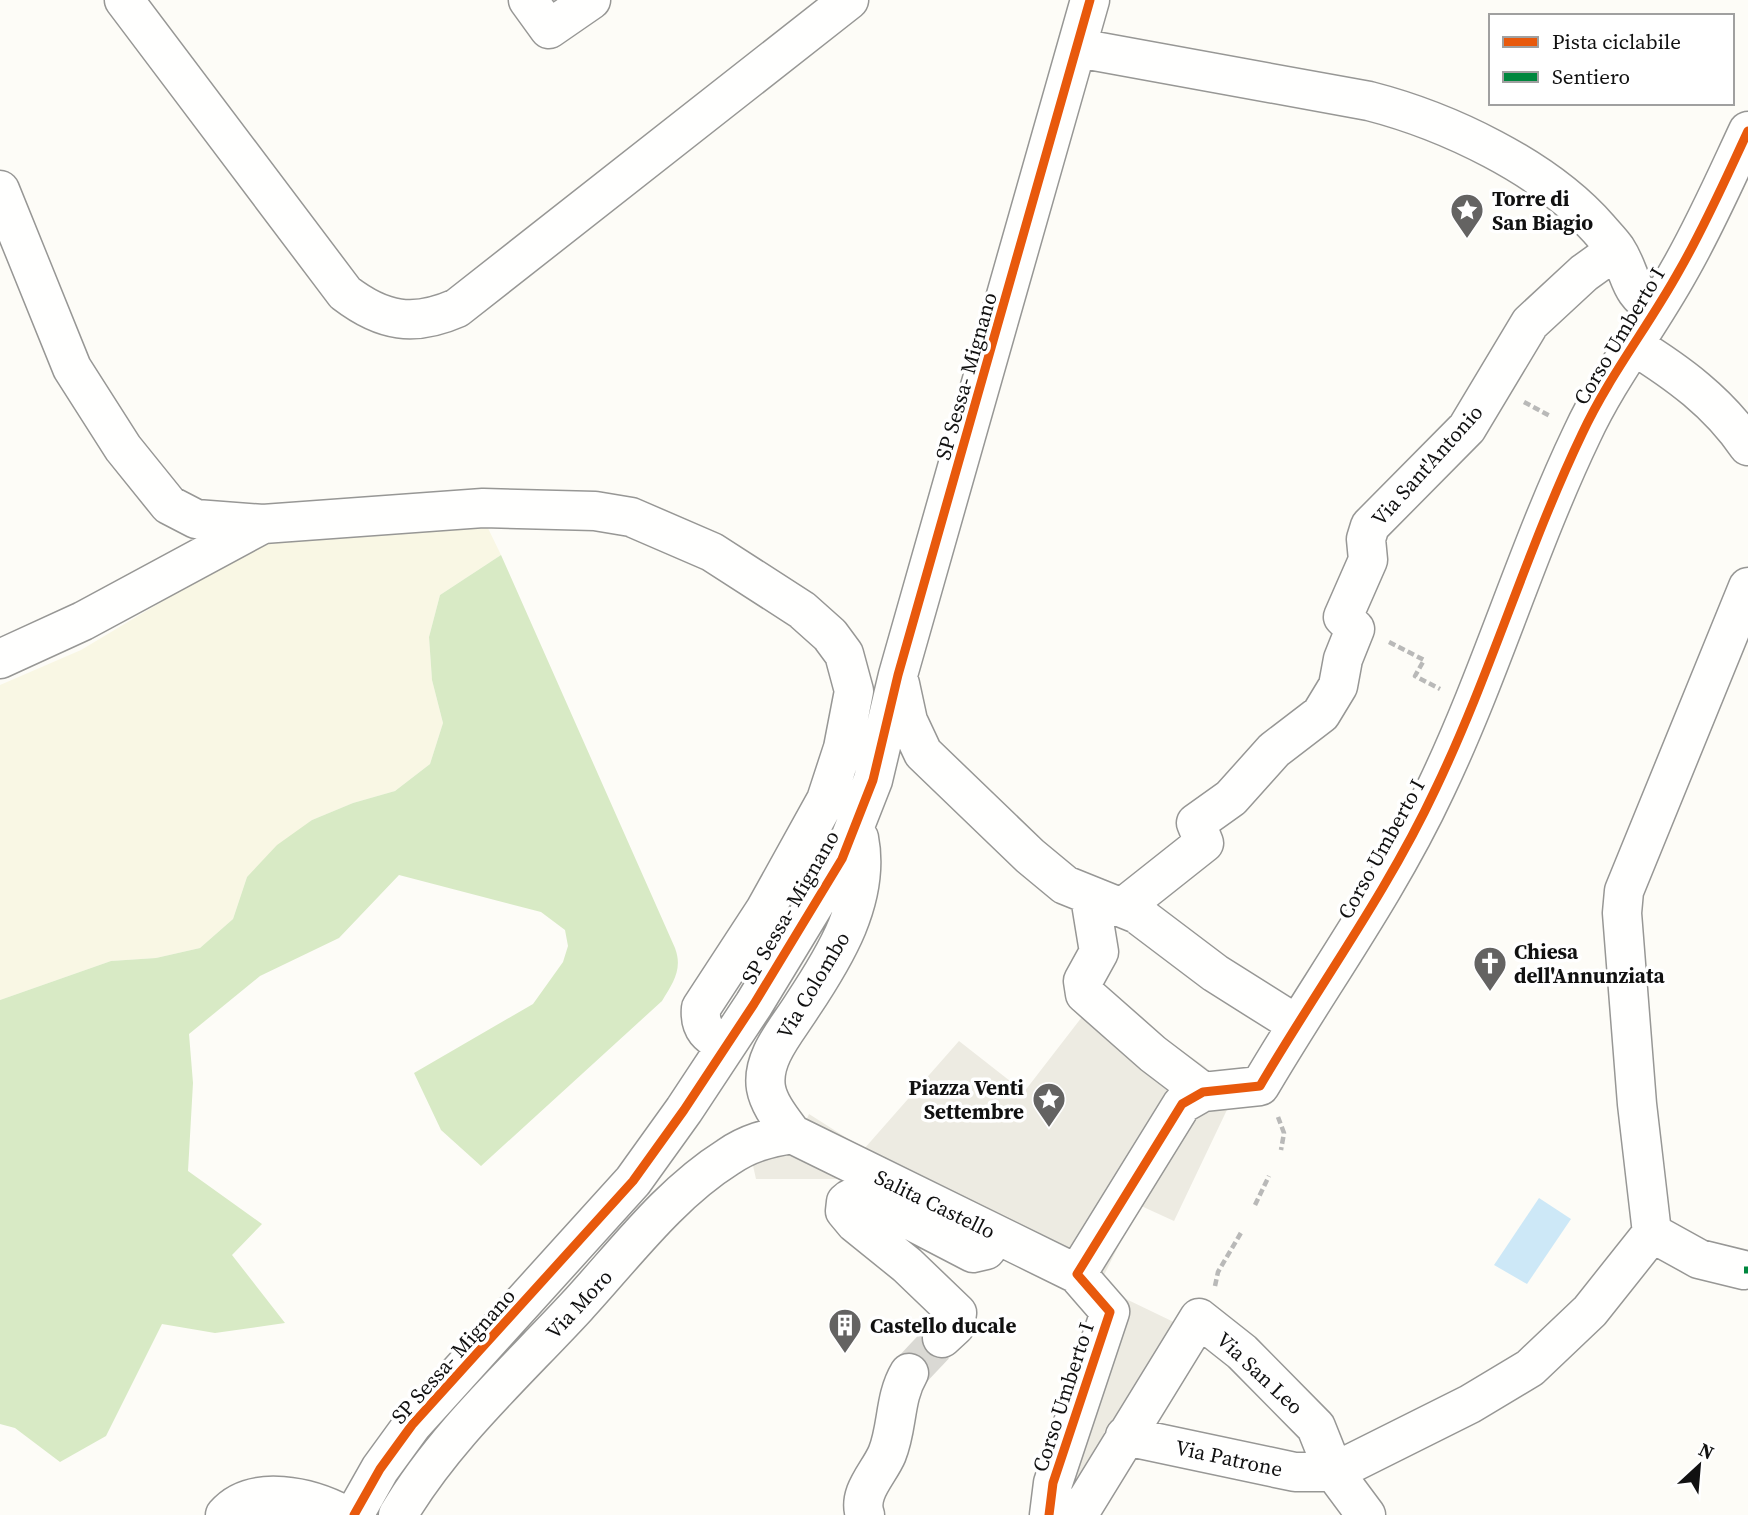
<svg xmlns="http://www.w3.org/2000/svg" width="1748" height="1515" font-family="'Source Serif 4',serif">
  <style>
    .farmland { fill: #f9f7e4 }
    .forest { fill: #d8eac5 }
    .plaza { fill: #edebe2 }
    .water { fill: #cde8f7 }
    .lines { fill: none; stroke-linecap: round; stroke-linejoin: round }
    .minor-tunnel { stroke: #dad9d4; stroke-width: 38; stroke-dasharray: 38 19; stroke-linecap: butt }
    .minor-casing { stroke: #979795; stroke-width: 41 }
    .path { stroke: #b9b9b8; stroke-width: 4.5; stroke-dasharray: 7 3.5; stroke-linecap: butt }
    .minor { stroke: #fffffe; stroke-width: 38 }
    .quiet { stroke: #00873e; stroke-width: 7; stroke-dasharray: 14 7; stroke-linecap: butt }
    .cycleway-casing { stroke: #fff; stroke-width: 13 }
    .cycleway { stroke: #e8590c; stroke-width: 9 }
    .labels { text-anchor: middle; dominant-baseline: central; stroke-width: 7; stroke-linejoin: round; paint-order: stroke }
    .poi-label { font-size: 21px; font-weight: bold; fill: #111; stroke: #fff; text-anchor: start }
    .street-label { font-size: 21px; fill: #111; stroke: #fff }
  </style>
  <rect width="100%" height="100%" fill="#fdfcf7"/>
  <path class="farmland" d="M485,522L501,555L440,595L429,637L432,680L443,723L430,764L395,791L353,803L312,820L247,877L233,919L200,948L156,958L111,961L0,1000V685L81,650L270,537Z"/>
  <path class="forest" d="M501,555L675,948C683,969 673,983 662,1001L481,1166L441,1130L414,1073L533,1004L563,962L568,946L565,930L541,912L399,875L339,938L260,976L189,1034L193,1083L188,1171L262,1224L232,1255L285,1323L215,1333L162,1324L106,1436L60,1462L15,1428L0,1424V1000L111,961L156,958L200,948L233,919L247,877L277,845L312,820L353,803L395,791L430,764L443,723L432,680L429,637L440,595Z"/>
  <path class="plaza" d="M1085,1013L1144,1024L1204,1066L1235,1093L1174,1221L1139,1205L1094,1295L843,1179H756L750,1152L795,1145L809,1114L864,1149L959,1041L1024,1092Z
    M1126,1299L1182,1326L1077,1495L1066,1490L1069,1470Z"/>
  <path class="water" d="M1539,1198L1571,1219L1527,1284L1494,1265Z"/>
  <g class="lines">
    <path class="minor-tunnel" d="M909,1373L942,1338"/>
    <defs>
      <path id="minor" d="M124,0L345,293C383,322 414,327 457,308L849,0
        M528,0L549,29L591,0
        M1078,48L1369,101C1447,121 1545,167 1599,229C1604,235 1611,242 1616,249C1633,275 1626,290 1656,309
        M0,190L72,368L123,448L169,505L196,519L263,524L483,508L595,511L631,517L712,552L802,610L830,635L844,654L854,691L843,748L826,800L765,910L701,1008C699,1029 709,1036 726,1046
        M1633,345C1678,373 1718,402 1748,446
        M0,659L83,621L261,525
        M900,684L908,721L923,753L1030,856L1065,885L1137,914L1215,973L1296,1024
        M859,838C871,899 834,958 802,1006C787,1030 761,1058 766,1088C769,1105 782,1120 792,1134L1077,1274
        M1090,897L1099,952L1083,981L1085,994L1153,1054L1203,1092
        M1122,908L1204,843L1196,823L1231,798L1274,750L1321,714L1338,686L1343,659L1355,629L1343,617L1368,560L1366,539L1370,526L1467,428L1530,323L1584,273L1616,250
        M1652,1233L1699,1259L1744,1270
        M942,1338L955,1326L957,1313L907,1265L855,1223L845,1211L846,1202C854,1194 861,1196 871,1200L973,1253L986,1250L997,1235
        M1125,1436L1295,1472H1334L1470,1404L1530,1368L1590,1311L1652,1233L1637,1104L1622,913L1624,891L1748,587
        M225,1515C253,1483 311,1497 344,1515
        M354,1515L380,1469L412,1425L633,1181L684,1110L754,1004L842,859L873,780L898,675L1090,0
        M398,1515C444,1437 516,1372 577,1306C624,1255 669,1194 728,1157C748,1143 768,1138 792,1134
        M865,1515C857,1493 879,1473 887,1454C898,1427 894,1398 909,1373
        M1049,1515L1053,1483L1110,1312L1077,1274L1182,1104L1203,1092L1260,1086C1318,987 1387,893 1436,788C1491,673 1527,549 1582,434C1609,376 1648,327 1679,271C1705,226 1726,178 1748,131
        M1078,1515L1199,1318L1242,1352L1316,1427L1334,1472L1366,1515"/>
    </defs>
    <use href="#minor" class="minor-casing"/>
    <path class="path" d="M1524,402L1550,416
      M1389,642L1424,660L1415,676L1440,689
      M1278,1117L1284,1133L1281,1150
      M1255,1205L1269,1176
      M1215,1286L1218,1272L1242,1231"/>
    <use href="#minor" class="minor"/>
    <path class="quiet" d="M1744,1270H1748"/>
    <defs>
      <path id="cycleway" d="M354,1515L380,1469L412,1425L633,1181L684,1110L754,1004L842,859L873,780L898,675L1090,0
        M1049,1515L1053,1483L1110,1312L1077,1274L1182,1104L1203,1092L1260,1086C1318,987 1387,893 1436,788C1491,673 1527,549 1582,434C1609,376 1648,327 1679,271C1705,226 1726,178 1748,131"/>
    </defs>
    <use href="#cycleway" class="cycleway-casing"/>
    <use href="#cycleway" class="cycleway"/>
  </g>
  <defs>
    <symbol id="sight-pin" viewBox="-11 -11 22 30"><path d="M0 17L-7.5 6A9.5 9.5 0 1 1 7.5 6Z" fill="#646362" stroke="#fff"/><path d="M0-6L1.8-2.2L6-1.7L2.9 1.2L3.7 5.4L0 3.3L-3.7 5.4L-2.9 1.2L-6-1.7L-1.8-2.2Z" fill="#fff"/></symbol>
    <symbol id="church-pin" viewBox="-11 -11 22 30"><path d="M0 17L-7.5 6A9.5 9.5 0 1 1 7.5 6Z" fill="#646362" stroke="#fff"/><path d="M-1.2-6h2.4v3.5h3.3v2.4h-3.3V6h-2.4V-.1h-3.3v-2.4h3.3Z" fill="#fff"/></symbol>
    <symbol id="building-pin" viewBox="-11 -11 22 30"><path d="M0 17L-7.5 6A9.5 9.5 0 1 1 7.5 6Z" fill="#646362" stroke="#fff"/><path d="M-4-6H4V6H1V3H-1V6H-4ZM-2.5-4.3h1.7v1.8h-1.7ZM.8-4.3h1.7v1.8H.8ZM-2.5-1h1.7V.8h-1.7ZM.8-1h1.7V.8H.8Z" fill="#fff"/></symbol>
  </defs>
  <g fill-rule="evenodd">
    <use href="#sight-pin" x="1448" y="191" width="38" height="52"/>
    <use href="#church-pin" x="1471" y="944" width="38" height="52"/>
    <use href="#sight-pin" x="1030" y="1080" width="38" height="52"/>
    <use href="#building-pin" x="826" y="1306" width="38" height="52"/>
  </g>
  <g class="labels">
    <g class="poi-label">
      <text x="1492" y="198">Torre di<tspan x="1492" dy="24">San Biagio</tspan></text>
      <text x="1514" y="951">Chiesa<tspan x="1514" dy="24">dell'Annunziata</tspan></text>
      <text x="1024" y="1087" text-anchor="end">Piazza Venti<tspan x="1024" dy="24">Settembre</tspan></text>
      <text x="870" y="1325">Castello ducale</text>
    </g>
    <g class="street-label">
      <text transform="translate(1619 336) rotate(-59)">Corso Umberto I</text>
      <text transform="translate(966 376) rotate(-74)">SP Sessa- Mignano</text>
      <text transform="translate(1427 465) rotate(-48)">Via Sant'Antonio</text>
      <text transform="translate(1381 849) rotate(-61)">Corso Umberto I</text>
      <text transform="translate(790 907) rotate(-60)">SP Sessa- Mignano</text>
      <text transform="translate(813 985) rotate(-59)">Via Colombo</text>
      <text transform="translate(935 1204) rotate(26)">Salita Castello</text>
      <text transform="translate(579 1304) rotate(-47)">Via Moro</text>
      <text transform="translate(453 1356) rotate(-48)">SP Sessa- Mignano</text>
      <text transform="translate(1260 1373) rotate(43)">Via San Leo</text>
      <text transform="translate(1063 1397) rotate(-72)">Corso Umberto I</text>
      <text transform="translate(1229 1458) rotate(12)">Via Patrone</text>
    </g>
  </g>
  <rect x="1489" y="14" width="245" height="91" fill="#ffffff" stroke="#a0a0a0" stroke-width="2"/>
  <rect x="1503" y="37" width="35" height="10" fill="#e8590c" stroke="#a0a0a0" stroke-width="2"/>
  <text x="1552" y="49" font-size="21" fill="#111111">Pista ciclabile</text>
  <rect x="1503" y="72" width="35" height="10" fill="#00873e" stroke="#a0a0a0" stroke-width="2"/>
  <text x="1552" y="84" font-size="21" fill="#111111">Sentiero</text>
  <g transform="translate(1699 1466) rotate(26)" stroke="#ffffff" stroke-width="5" paint-order="stroke">
  <path d="M0-5L12 26L0 18L-12 26Z" fill="#111111"/>
  <text y="-10" font-size="19" font-weight="bold" text-anchor="middle" fill="#111111">N</text>
  </g>
</svg>
